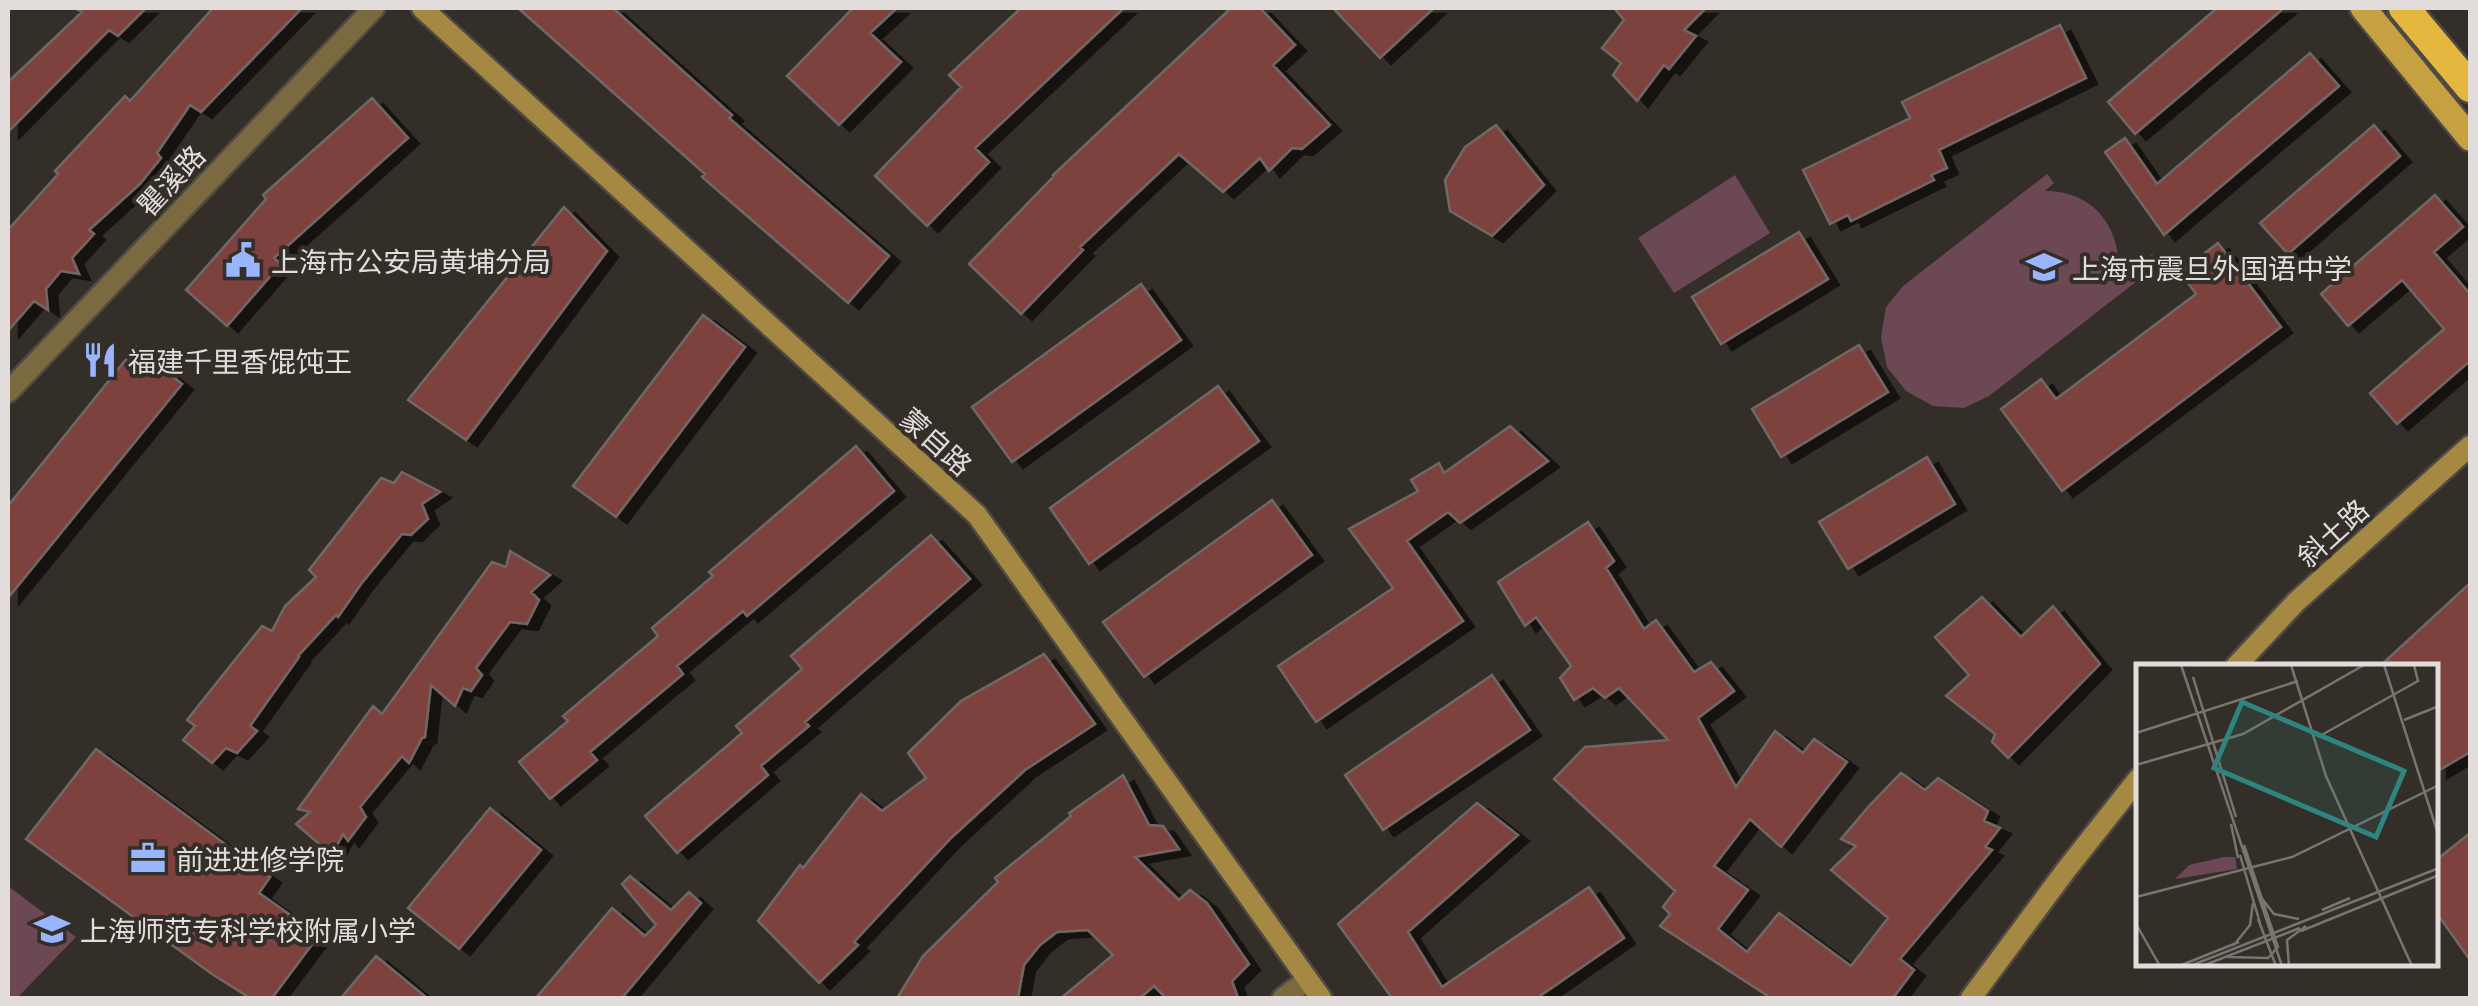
<svg xmlns="http://www.w3.org/2000/svg" width="2478" height="1006" font-family="'Playfair Display','Noto Sans SC',serif">
  <style>
    .green { fill: #6c4854 }
    .building { fill: #7d433c; stroke: #716765; stroke-width: 2.5; filter: url(#shadow) }
    .lines { fill: none; stroke-linecap: round; stroke-linejoin: round }
    .street-casing { stroke: #504a45; stroke-width: 25 }
    .secondary-casing { stroke: #504a45; stroke-width: 25 }
    .primary-casing { stroke: #504a45; stroke-width: 30 }
    .highway-casing { stroke: #504a45; stroke-width: 35 }
    .street { stroke: #7b693f; stroke-width: 20 }
    .secondary { stroke: #a58942; stroke-width: 20 }
    .primary { stroke: #c6a142; stroke-width: 25 }
    .highway { stroke: #e4b83f; stroke-width: 30 }
    .labels { text-anchor: middle; dominant-baseline: central; stroke-width: 8; stroke-linejoin: round; paint-order: stroke }
    .street-label { font-size: 28px; fill: #e2ddda; stroke: #342e29 }
    .poi-label { font-size: 28px; fill: #e2ddda; stroke: #342e29; text-anchor: start }
    .inset-road { fill: none; stroke: #7a7470; stroke-width: 2.5 }
    .view { fill: #2f857e; fill-opacity: 0.15; stroke: #2f857e; stroke-width: 5 }
    .inset-edge { fill: none; stroke: #e2ddda; stroke-width: 5 }
  </style>
  <defs>
    <filter id="shadow"><feDropShadow dx="11" dy="6" stdDeviation="0" flood-color="#0009"/></filter>
  </defs>
  <rect width="100%" height="100%" fill="#342e29"/>
  <path class="green" d="M2047,174L2054,183L2045,191C2097,191 2122,231 2119,278L2152,254L2159,264L1989,396L1964,408L1933,406L1906,391L1887,367L1881,337L1886,307L1903,286Z
    M1735,175L1770,233L1674,293L1638,238Z
    M8,886L76,937L17,998H8Z"/>
  <path class="building" d="M75,8H146L118,36L109,30L8,132V82L82,12Z
    M213,8H302L201,112L190,105L157,153L161,158L140,184L89,230L94,234L72,258L79,274L61,271L46,289L48,310L34,301L8,331V230L58,174L55,171L125,96L130,101Z
    M518,8H613L732,115L729,118L889,256L848,303L702,177L705,174Z
    M853,8H897L870,33L901,62L839,125L787,76Z
    M1021,8H1124L975,148L989,162L927,226L875,176L961,87L949,75Z
    M1231,8H1260L1295,45L1273,65L1330,125L1302,149L1292,148L1269,171L1260,158L1223,192L1179,154L1080,247L1083,250L1021,314L969,264L1054,176L1053,175Z
    M1333,8H1434L1380,58Z
    M1614,8H1706L1684,30L1696,36L1669,69L1664,65L1637,101L1613,75L1621,63L1602,48L1624,20Z
    M2217,8H2284L2135,134L2108,102Z
    M2060,25L2086,78L1939,150L1947,168L1931,175L1934,180L1851,221L1848,215L1830,224L1803,170L1910,118L1902,102Z
    M2310,53L2339,86L2164,235L2105,152L2125,138L2157,184Z
    M372,98L408,138L274,258L281,264L227,326L186,290L266,199L263,195Z
    M1496,125L1544,185L1492,236L1450,211L1445,180L1465,147Z
    M2374,125L2400,156L2288,254L2260,223Z
    M2435,195L2463,227L2434,252L2470,294V361L2397,424L2370,393L2444,329L2402,280L2348,326L2321,294Z
    M564,207L607,251L466,440L408,400Z
    M1799,232L1828,279L1721,344L1692,297Z
    M2218,243L2281,327L2062,491L2001,409L2041,379L2056,399L2196,294L2180,272Z
    M1141,284L1181,340L1012,462L972,407Z
    M703,315L745,347L616,517L573,486Z
    M1859,345L1888,392L1781,457L1752,409Z
    M136,347L182,384L8,598V506Z
    M1218,386L1259,441L1089,564L1050,508Z
    M1510,426L1548,461L1460,523L1448,512L1407,541L1463,621L1316,722L1278,666L1393,588L1349,529L1418,491L1411,480L1439,463L1444,473Z
    M856,446L894,491L747,616L743,611L677,666L683,674L590,752L597,760L550,799L519,762L568,721L563,716L658,636L652,628L713,576L709,572Z
    M1927,457L1955,504L1848,569L1819,522Z
    M402,472L440,492L422,504L428,519L411,535L402,534L361,584L338,617L336,615L298,656L299,657L250,726L257,731L237,753L226,748L212,763L183,740L195,726L187,720L262,626L272,631L285,606L316,577L309,570L381,478L394,483Z
    M1272,500L1312,555L1144,677L1103,622Z
    M1588,522L1614,561L1606,568L1644,629L1656,620L1694,672L1711,662L1734,691L1698,718L1736,787L1775,731L1803,753L1814,739L1847,762L1781,847L1750,819L1714,866L1748,890L1718,929L1747,952L1779,913L1851,966L1888,918L1831,870L1856,846L1841,839L1869,806L1901,773L1925,790L1938,778L1988,811L1984,821L2000,828L1985,847L1992,850L1900,959L1914,970L1893,998H1771L1660,926L1670,914L1663,907L1675,891L1554,779L1585,747L1668,740L1619,688L1605,698L1593,688L1574,700L1560,678L1571,666L1536,617L1525,626L1498,582Z
    M931,535L970,579L805,722L809,726L761,766L768,775L677,853L645,816L742,733L736,726L802,669L791,656Z
    M510,551L550,575L531,592L539,600L527,624L510,622L476,668L482,675L471,691L463,688L455,706L431,685L425,737L422,738L409,763L402,756L360,807L366,817L348,841L343,834L332,855L296,824L310,812L298,809L373,706L382,714L492,562L506,567Z
    M2470,583V752L2436,772V666H2380Z
    M1982,597L2021,637L2053,606L2100,664L2008,758L1992,742L1995,734L1946,696L1969,675L1935,637Z
    M1044,654L1095,724L1025,770L951,838L854,942L858,945L819,983L758,921L800,865L803,868L861,794L882,811L926,778L908,753L961,701Z
    M1492,675L1530,730L1383,830L1345,775Z
    M96,749L270,877L259,893L319,935L272,998H250L212,974L26,839Z
    M1123,775L1149,825L1163,826L1179,849L1135,857L1179,900L1190,890L1207,903L1249,964L1232,981L1238,998H1166L1154,986L1140,998H1061L1113,955L1088,930L1057,932L1040,945L1024,965L1018,998H897L923,956L998,882L995,878L1071,816L1069,813Z
    M1477,803L1518,835L1408,932L1442,987L1589,887L1624,938L1537,998H1392L1338,924Z
    M490,808L541,850L459,949L408,908Z
    M2470,833V960L2436,912V860Z
    M630,876L671,910L689,892L701,903L622,998H536L612,908L645,936L656,925L622,884Z
    M376,956L427,998H341Z"/>
  <g class="lines">
    <defs>
      <path id="street" d="M8,392L374,8
        M1283,998L1307,980"/>
      <path id="secondary" d="M422,8L977,515L1321,998
        M2236,666L2296,602L2470,446
        M1971,998L2066,870L2138,779"/>
      <path id="primary" d="M2363,8L2470,138"/>
      <path id="highway" d="M2404,8L2470,87"/>
    </defs>
    <use href="#street" class="street-casing"/>
    <use href="#secondary" class="secondary-casing"/>
    <use href="#primary" class="primary-casing"/>
    <use href="#highway" class="highway-casing"/>
    <use href="#street" class="street"/>
    <use href="#secondary" class="secondary"/>
    <use href="#primary" class="primary"/>
    <use href="#highway" class="highway"/>
  </g>
  <defs>
    <symbol id="civic-bare" viewBox="-9 -9 18 18"><path d="M-.6-6.5H3V-4.5H.6V-3L4-1V1h2V6H-6V1h2V-1L-.6-3ZM-1.2 2.5V6h2.4V2.5Z" fill="#99b5fd" stroke="#342e29" stroke-width="2.5" paint-order="stroke"/></symbol>
    <symbol id="school-bare" viewBox="-9 -9 18 18"><path d="M0-5L7-2L0 1L-7-2ZM-4 1L0 2.5L4 1V4Q0 6-4 4Z" fill="#99b5fd" stroke="#342e29" stroke-width="2.5" paint-order="stroke"/></symbol>
    <symbol id="restaurant-bare" viewBox="-9 -9 18 18"><path d="M-5-6h1v4h1v-4h1v4h1v-4h1v5L-1.5 .5V6h-2V.5L-5-1ZM5-6V6H3V1.5H1.5Q1.5-4 5-6Z" fill="#99b5fd" stroke="#342e29" stroke-width="2.5" paint-order="stroke"/></symbol>
    <symbol id="office-bare" viewBox="-9 -9 18 18"><path d="M-6-3h4V-5.5h4V-3h4V5H-6ZM-1-4.5V-3h2v-1.5ZM-6 0V1H6V0Z" fill="#99b5fd" stroke="#342e29" stroke-width="2.5" paint-order="stroke"/></symbol>
  </defs>
  <g fill-rule="evenodd">
    <use href="#civic-bare" x="218" y="235" width="50" height="50"/>
    <use href="#school-bare" x="2019" y="242" width="50" height="50"/>
    <use href="#restaurant-bare" x="75" y="335" width="50" height="50"/>
    <use href="#office-bare" x="123" y="833" width="50" height="50"/>
    <use href="#school-bare" x="27" y="904" width="50" height="50"/>
  </g>
  <g class="labels">
    <g class="street-label">
      <text transform="translate(170 180) rotate(-47)">瞿溪路</text>
      <text transform="translate(937 441) rotate(42)">蒙自路</text>
      <text transform="translate(2332 532) rotate(-42)">斜土路</text>
    </g>
    <g class="poi-label">
      <text x="271" y="260">上海市公安局黄埔分局</text>
      <text x="2072" y="267">上海市震旦外国语中学</text>
      <text x="128" y="360">福建千里香馄饨王</text>
      <text x="176" y="858">前进进修学院</text>
      <text x="80" y="929">上海师范专科学校附属小学</text>
    </g>
  </g>
  <g transform="translate(2136 664)">
    <rect width="302" height="302" fill="#342e29"/>
    <path d="M88,193H99L101,205L39,215L53,201Z" fill="#6c4854"/>
    <path class="inset-road" d="M45,1L146,302M155,1L190,112L276,302M248,1L303,173M57,13L100,153M268,56L303,42M0,69L162,17M182,73L282,17L278,1M0,101L107,70L228,1M95,160L102,194M104,191L124,259M124,232L138,250L163,255M0,233L156,193L303,121M186,246L214,234M122,255L140,302M0,260L24,302M165,267L303,211M98,281L114,261L117,239M91,293L132,294L142,283L108,181M43,302L103,278M54,302L303,204M66,302L164,264M153,302L151,276L170,262"/>
    <path class="view" d="M106,38L268,107L240,173L78,104Z"/>
    <rect width="302" height="302" class="inset-edge"/>
  </g>
  <rect width="2478" height="1006" fill="none" stroke="#e2ddda" stroke-width="20"/>
</svg>
